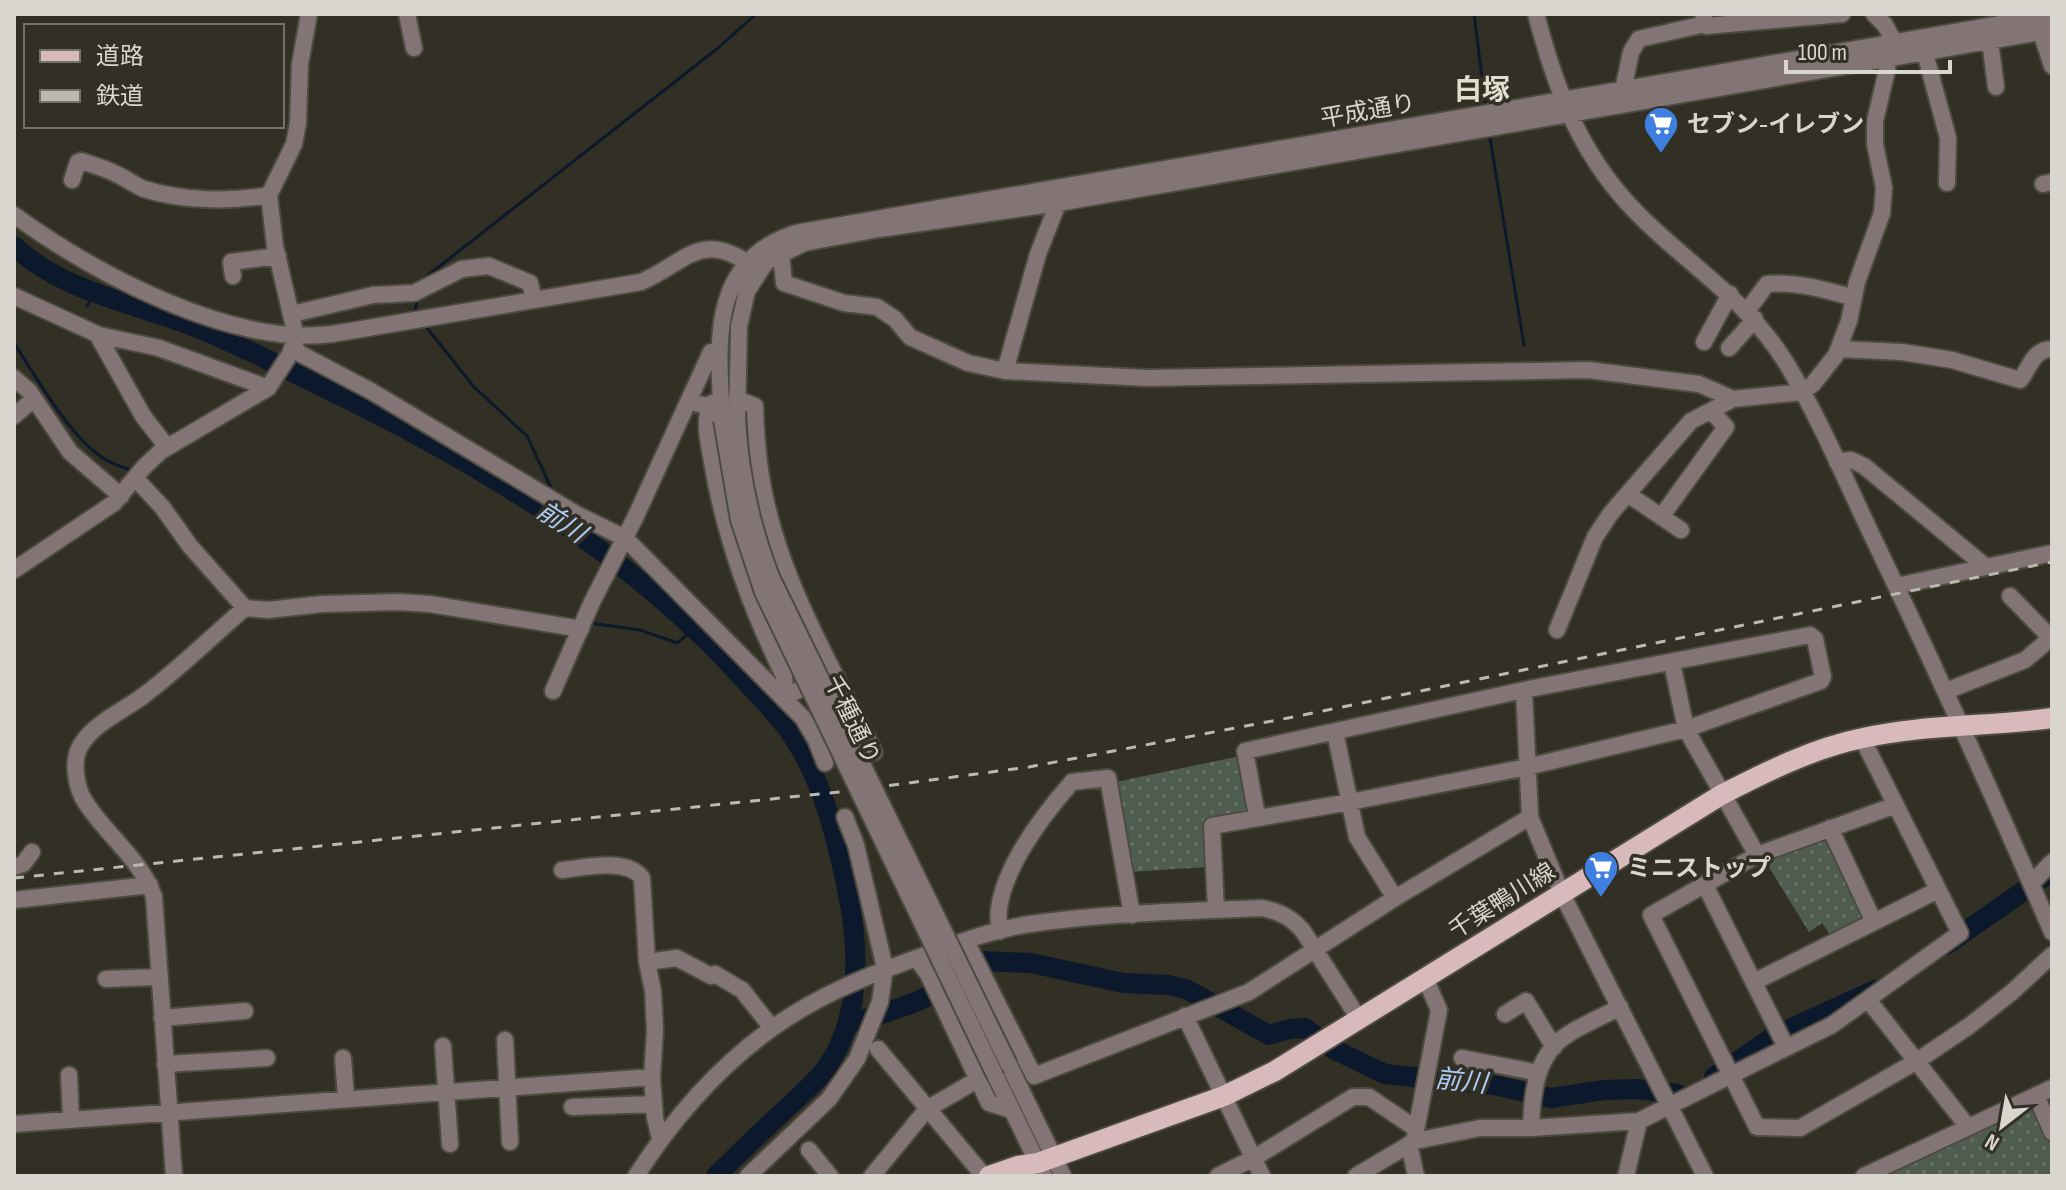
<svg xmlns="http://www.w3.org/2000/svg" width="2066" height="1190" font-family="'Sofia Sans Condensed','Noto Sans JP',sans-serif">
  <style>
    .grass { fill: url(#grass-dots) }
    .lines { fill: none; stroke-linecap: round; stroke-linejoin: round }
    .stream { stroke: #0c182b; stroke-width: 3 }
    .river { stroke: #0c182b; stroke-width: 20 }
    .minor-casing { stroke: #4d4a3f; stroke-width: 20 }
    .major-casing { stroke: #4d4a3f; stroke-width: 24 }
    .minor { stroke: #837476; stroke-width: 16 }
    .major { stroke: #d8babd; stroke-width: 20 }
    .rail { stroke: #bbb9b1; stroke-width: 3; stroke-dasharray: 10 10; stroke-linecap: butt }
    .minor-bridge-casing { stroke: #4d4a3f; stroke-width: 20; stroke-linecap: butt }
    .minor-bridge { stroke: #837476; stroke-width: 16 }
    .labels { text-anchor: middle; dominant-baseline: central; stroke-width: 7; stroke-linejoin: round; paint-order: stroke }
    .street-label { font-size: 24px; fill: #d8d6cf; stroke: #322f24 }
    .poi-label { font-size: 24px; font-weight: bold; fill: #d8d6cf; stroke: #322f24; text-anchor: start }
    .water-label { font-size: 26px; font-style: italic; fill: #aeccf9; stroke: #322f24 }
    .quarter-label { font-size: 28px; font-weight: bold; fill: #e1ddcf; stroke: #322f24 }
  </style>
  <defs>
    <pattern id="grass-dots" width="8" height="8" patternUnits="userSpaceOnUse" patternTransform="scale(2)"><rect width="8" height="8" fill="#4e5d4f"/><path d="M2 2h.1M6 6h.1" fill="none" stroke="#677467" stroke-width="1.8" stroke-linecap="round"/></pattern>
  </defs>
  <rect width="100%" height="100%" fill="#322f24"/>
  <path class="grass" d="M1240,756L1249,814L1205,823L1207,867L1130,872L1116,782Z
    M1828,838L1868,917L1833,938L1822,923L1809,932L1764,859Z
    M2032,1107L2037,1108L2052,1143V1176H1886Z"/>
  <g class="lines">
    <path class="stream" d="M1474,14L1486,109
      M1489,132L1524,345
      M421,284L422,280L718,48L756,14
      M14,287L81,317
      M417,300L415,311L417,315
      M87,306L94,294
      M424,324L474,387L527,436L554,494
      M14,343C36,377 67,432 100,456C110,464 123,467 134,471
      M565,515L571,529
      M590,623L640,630L677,643L694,629"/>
    <path class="river" d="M14,246C62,291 130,302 190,325C236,343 282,367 327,389C483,465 633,555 749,685C762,699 776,713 787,728C821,774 836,835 847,889C859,946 862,1013 829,1064C819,1080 802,1093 789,1106C764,1129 740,1152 716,1176
      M1946,945L2048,874
      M858,1021C909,1006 939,997 979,961L1031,963L1123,983L1168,985L1186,989L1269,1035L1290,1029L1305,1028L1335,1050L1385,1074L1494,1085L1551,1098L1604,1090L1637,1089L1678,1094
      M1714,1077L1776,1035L1875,990"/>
    <defs>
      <path id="minor" d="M407,14L414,48
        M1536,14C1556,91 1582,159 1640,216C1692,268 1749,301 1788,366C1822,423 1848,486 1877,546C1938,673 1996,802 2052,932
        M1703,14L1706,26L1842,14
        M2043,22L2041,32L2052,66
        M1990,41L1996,87
        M1925,53L1948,138L1947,183
        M1623,90L1631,52L1639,39L1705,24
        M72,180L78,162L81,161C93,165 105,168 116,174C126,178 134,185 144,189C182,201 230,202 269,195
        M2043,184L2052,182
        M14,215C94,273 231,347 332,334L641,282C689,261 700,229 754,267
        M781,252L784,283L844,303L877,307L895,319L910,337L968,363L1005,371L1147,378L1588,370L1699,384L1733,399
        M233,276L231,262L278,256
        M14,296L99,335L159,348L268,388
        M1747,311L1767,284C1795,281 1827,290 1854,298
        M292,314L373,295L414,293L462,269L489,266L530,283L534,300
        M97,334L143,416L167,447
        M1704,342L1730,294
        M294,346L299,353L371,391L578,515L625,538L803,718L816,740L825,763
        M1729,348L1755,319
        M1839,349L1902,352L1952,360L2020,380C2030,368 2033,349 2052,349
        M1005,371L1038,254L1060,198
        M14,378L29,391L70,452L121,496
        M737,399L755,406C756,441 759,476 768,510C787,591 837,677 874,752
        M721,400L712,403C702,420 709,443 712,462C725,539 750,607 784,676L785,687L792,693L820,681
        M688,402L711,352
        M14,416L34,399
        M737,419L739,326L747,291L766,262L804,243L879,229L1058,203L2052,30
        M722,420C718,344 708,261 796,233L2052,15
        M1837,462L1851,460L1864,466L1986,567
        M136,479L163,508L190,546L245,608L268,610L322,604L398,602L430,604L581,629
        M1629,495L1681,530
        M1661,517L1726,427L1711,411
        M14,570L114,503L144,467L161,451L268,388L290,354L296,336L275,246L269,195L294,144L298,123L300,64L309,14
        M1896,586L2052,553
        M2010,596L2052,639
        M1557,630L1595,537L1611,513L1691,421L1733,399L1802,392L1813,384L1836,355L1849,321L1857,282L1882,213L1884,188L1875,144V121L1887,70L1891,36L1885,25L1874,14
        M1672,663L1686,729L1757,855
        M1524,690L1530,817L1562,894L1705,1176
        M553,691L592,602L635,518L688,402L709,406
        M1946,691L2025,660L2052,637
        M1335,732L1357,837L1395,898
        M1896,805L1757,855L1651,915L1757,1127L1800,1128L1917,1061L1969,1026L2012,992L2052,955
        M1830,828L1874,922
        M14,867L23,864L32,852
        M562,870C584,868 627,857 642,878L647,962L653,991L655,1031L652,1077L655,1118L660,1139
        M2031,884L2052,862
        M1705,885L1786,1047
        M14,900L150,885
        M1216,910L1212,826L1350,802L1527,767L1686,729L1821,681L1823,677L1815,639L1810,635L1524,690L1245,751L1257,816
        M1000,931C989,884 1042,816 1072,782L1108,778L1132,915
        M966,941L1034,1076L1249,992L1395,898L1530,817
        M916,958L928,974L989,1103L1012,1110
        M647,962L677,958L711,976L715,974L742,990L772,1028
        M106,979L158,977
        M1754,982L1938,890
        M1869,1001L1968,1127
        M1505,1014L1526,1001L1554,1047
        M1185,1016L1262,1176
        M162,1018L245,1011
        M505,1040L510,1142
        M443,1046L450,1144
        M878,1049L984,1176
        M343,1058L346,1098
        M1462,1058L1539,1073
        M165,1064L267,1058
        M1009,1065L1063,1176
        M69,1075L71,1119
        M996,1077L1044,1176
        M2036,1095L2052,1132
        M572,1107L654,1104
        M14,1124L652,1077
        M1531,1128C1532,1096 1535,1058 1564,1037C1581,1025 1602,1017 1620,1007
        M1415,1136L1439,1010L1426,980
        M1409,1144L1416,1176
        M809,1150L830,1176
        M174,1176L154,897C141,859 107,836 86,803C76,789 71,760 81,745C94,723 123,711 143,696C178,670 211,637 245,608
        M636,1176C672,1120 717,1068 771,1029C819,994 876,972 931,953C963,941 996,929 1030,924C1106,913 1185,911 1262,908C1280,912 1291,917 1303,931L1359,1019
        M748,1176L829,1099L857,1059L880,1002L885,968L856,845L845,817
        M872,1176L927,1109L977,1080
        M1218,1176L1254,1158L1353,1097H1369L1415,1128
        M1356,1176L1415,1141L1480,1128H1531L1639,1121L1832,1025L1960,933L1862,738
        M1626,1176L1639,1121
        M1864,1176L2052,1088"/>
      <path id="major" d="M989,1176L1018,1166L1038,1163L1224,1096L1275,1071L1721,795C1766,772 1813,748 1863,738C1925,724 1989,727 2052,718"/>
    </defs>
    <use href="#minor" class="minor-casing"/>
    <use href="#major" class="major-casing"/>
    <use href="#minor" class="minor"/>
    <use href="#major" class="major"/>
    <path class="rail" d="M14,878L848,791L1029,767L1288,718L2052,562"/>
    <defs>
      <path id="minor-bridge" d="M737,419C740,474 751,525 771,577L1009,1065
        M722,420L739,520L763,592L996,1077"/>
    </defs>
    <use href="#minor-bridge" class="minor-bridge-casing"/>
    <use href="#minor-bridge" class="minor-bridge"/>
  </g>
  <defs>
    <symbol id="supermarket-pin" viewBox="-11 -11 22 30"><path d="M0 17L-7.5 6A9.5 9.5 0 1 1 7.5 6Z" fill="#3f7fe0" stroke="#322f24"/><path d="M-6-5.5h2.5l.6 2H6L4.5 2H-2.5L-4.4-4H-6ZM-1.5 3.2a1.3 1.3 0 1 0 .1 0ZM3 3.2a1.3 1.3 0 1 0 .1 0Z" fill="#fff"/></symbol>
  </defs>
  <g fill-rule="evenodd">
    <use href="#supermarket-pin" x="1641" y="104" width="40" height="54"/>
    <use href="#supermarket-pin" x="1581" y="848" width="40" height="54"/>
  </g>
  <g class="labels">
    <g class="street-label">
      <text transform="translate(1368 111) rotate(-10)">平成通り</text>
      <text transform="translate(852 720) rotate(64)">千種通り</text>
      <text transform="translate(1502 901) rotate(-32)">千葉鴨川線</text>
    </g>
    <g class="poi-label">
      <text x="1687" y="124">セブン-イレブン</text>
      <text x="1627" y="868">ミニストップ</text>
    </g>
    <g class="water-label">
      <text transform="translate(561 523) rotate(33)">前川</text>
      <text transform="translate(1461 1082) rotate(6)">前川</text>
    </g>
    <g class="quarter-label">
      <text x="1482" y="90">白塚</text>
    </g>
  </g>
  <rect width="2066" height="1190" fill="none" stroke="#d8d6cf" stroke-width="32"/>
  <rect x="24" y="24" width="260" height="104" fill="#322f24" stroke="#747268" stroke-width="2"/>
  <rect x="40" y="50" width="40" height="12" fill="#d8babd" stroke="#747268" stroke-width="2"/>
  <text x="96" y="64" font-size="24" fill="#d8d6cf">道路</text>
  <rect x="40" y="90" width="40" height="12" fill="#bbb9b1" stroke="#747268" stroke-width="2"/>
  <text x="96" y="104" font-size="24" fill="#d8d6cf">鉄道</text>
  <g transform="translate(2002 1126) rotate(211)" stroke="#322f24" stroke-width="6" paint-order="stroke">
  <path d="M0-6L14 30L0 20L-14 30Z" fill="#d8d6cf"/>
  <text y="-12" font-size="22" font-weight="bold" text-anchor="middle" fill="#d8d6cf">N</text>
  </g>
  <path d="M1786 60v12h164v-12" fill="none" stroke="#d8d6cf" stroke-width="4"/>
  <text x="1798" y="60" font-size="24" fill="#d8d6cf" stroke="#322f24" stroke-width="6" paint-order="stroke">100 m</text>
</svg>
